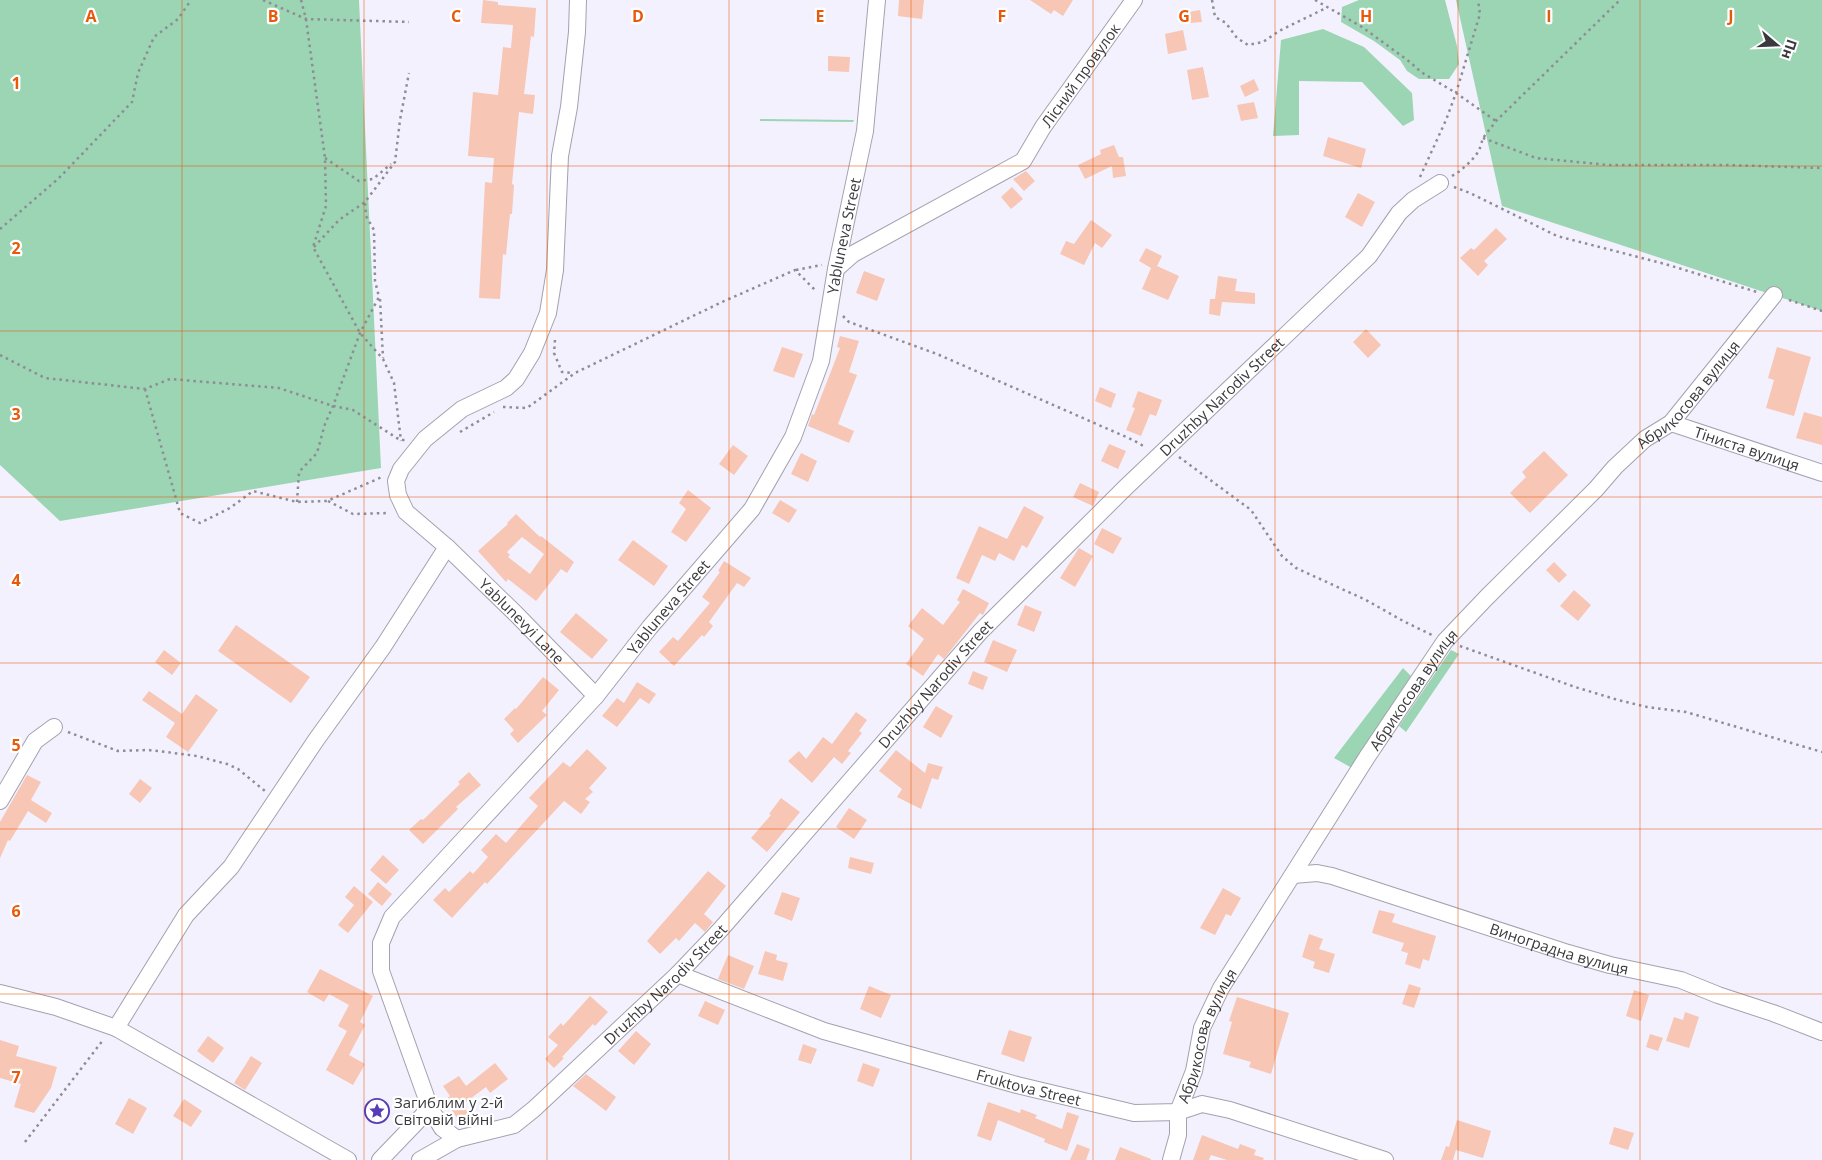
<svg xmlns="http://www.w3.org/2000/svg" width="1822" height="1160" font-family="'Open Sans',sans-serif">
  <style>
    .forest { fill: #9bd5b3 }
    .building { fill: #f7c6b4; fill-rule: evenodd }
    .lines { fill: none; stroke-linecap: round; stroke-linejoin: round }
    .minor-casing { stroke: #a4a1ae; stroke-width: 18 }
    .path { stroke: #8e8c95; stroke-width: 2.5; stroke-dasharray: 2.5 4; stroke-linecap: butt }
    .minor { stroke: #fff; stroke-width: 16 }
    .grid { fill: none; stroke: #e8590c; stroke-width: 1; stroke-opacity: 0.55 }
    .labels { text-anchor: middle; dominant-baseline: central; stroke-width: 4.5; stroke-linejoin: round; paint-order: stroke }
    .street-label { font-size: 15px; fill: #3a393e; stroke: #fff }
    .poi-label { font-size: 15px; fill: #3a393e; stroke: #fff; text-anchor: start }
    .grid-label { font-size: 16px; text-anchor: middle; font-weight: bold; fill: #e8590c; stroke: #fff; stroke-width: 4.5; stroke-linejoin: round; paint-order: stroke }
  </style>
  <rect width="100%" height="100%" fill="#f4f1ff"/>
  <path class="forest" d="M0,0H359L381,468L60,521L0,465Z
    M1359,0H1445L1457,46L1459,64L1449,79H1419L1407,71L1400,60L1374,41L1341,22L1342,7Z
    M1456,0H1822V311L1502,206Z
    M1323,29L1364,47L1412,93L1414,120L1403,126L1362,82L1299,81V135L1273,136L1281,40Z
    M760,119L854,120L853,122L760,121Z
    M1451,650L1459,654L1406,732L1399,726Z
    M1403,668L1411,676L1352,768L1334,758Z"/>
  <path class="building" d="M483,0L498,2V5L536,8L534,37L531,36L524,94L535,95L533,114L519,112L512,184L514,185L512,214H510L506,255L503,254L500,299L479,298L485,182L492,183L494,158L468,156L473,92L498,95L503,47L511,48L513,25L481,23Z
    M899,0H924L922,19L898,16Z
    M1030,0H1073L1063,16L1054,10L1051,14Z
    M1200,10L1202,22L1190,23L1189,12Z
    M1183,30L1187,50L1168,54L1165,34Z
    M828,56L850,57L849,72L828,71Z
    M1203,67L1209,97L1192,100L1187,70Z
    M1254,79L1259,90L1245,97L1240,86Z
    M1254,102L1258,118L1241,121L1237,105Z
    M1328,137L1366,149L1361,168L1323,156Z
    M1114,145L1119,157H1123L1126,176L1113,178L1112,166L1085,179L1078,165L1101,154L1100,150Z
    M1026,171L1035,181L1024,191L1013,179Z
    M1012,187L1023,199L1011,209L1001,197Z
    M1358,193L1375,202L1362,227L1345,217Z
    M1091,220L1112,235L1102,248L1095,243L1084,265L1060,254L1066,241L1074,244Z
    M1496,228L1507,239L1484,261L1488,265L1478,276L1460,258L1471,248L1474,250Z
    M1146,248L1162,256L1157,266L1179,276L1168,300L1142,289L1151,268L1139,261Z
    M864,271L885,279L877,301L856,293Z
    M1218,276L1237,279L1235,291L1255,293V304L1222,302L1220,316L1209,314L1210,299H1215Z
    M1366,329L1381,345L1368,358L1353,342Z
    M840,336L859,341L849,372L857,375L838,424L854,431L849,443L808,426L812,414L814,415L840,348L837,347Z
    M782,347L803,354L794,378L773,371Z
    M1777,347L1811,357L1794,416L1766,408L1774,380L1768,378Z
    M1100,387L1116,394L1111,408L1095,401Z
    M1138,391L1162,400L1156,416L1150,414L1141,436L1126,430L1135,408L1132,407Z
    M1804,412L1822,417V445L1796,438Z
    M1109,444L1126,451L1118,469L1101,461Z
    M733,445L748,456L734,475L719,464Z
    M1544,451L1568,475L1530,513L1510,493L1526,477L1522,472Z
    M801,453L817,461L808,482L791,474Z
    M1080,483L1099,492L1093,506L1073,497Z
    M688,490L711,508L686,542L671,532L686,509L679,503Z
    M780,500L797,510L789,523L772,513Z
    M1024,506L1044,517L1027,548L1022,545L1014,561L999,553L995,561L982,555L969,584L956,578L979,526L1007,539Z
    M516,514L540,537L541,536L574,562L567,573L561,569L536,601L508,579L506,582L478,551L508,524L507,523ZM522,537L544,554L530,574L508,557L510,555L507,552Z
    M1102,528L1122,538L1113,554L1094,544Z
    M633,540L668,566L654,586L618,560Z
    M1079,548L1093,556L1075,587L1060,578Z
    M724,561L751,578L744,587L737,583L709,622L713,626L704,637L702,635L674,666L659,652L673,637L678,641L710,603L702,597L720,572L718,571Z
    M1554,562L1567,575L1559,583L1546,570Z
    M963,589L989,603L983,615L980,613L944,659L938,654L923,676L906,664L924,639L908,626L922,608L943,625L960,602L957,600Z
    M1574,590L1591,605L1578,621L1560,606Z
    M1025,605L1042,612L1034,632L1017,625Z
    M576,613L608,640L592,659L560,632Z
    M236,625L310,677L291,703L218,651Z
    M993,640L1017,650L1007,672L984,662Z
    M164,650L181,663L172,675L155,662Z
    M973,671L988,677L983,690L968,684Z
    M543,677L559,690L542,711L547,715L518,743L510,734L514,730L504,719L515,708L516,709Z
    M637,682L656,694L649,704L640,698L617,727L602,716L617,698L624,703Z
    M149,691L182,714L196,694L218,710L188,752L166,737L175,723L142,700Z
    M936,706L953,716L941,738L923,727Z
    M856,712L867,720L859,731L862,733L848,751L851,753L842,764L834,757L812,783L788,761L799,751L806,759L823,737L832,744Z
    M587,749L607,768L589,788L593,792L585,799L590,802L581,814L564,801L487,884L485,882L452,918L433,900L445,888L449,892L470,871L473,874L488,857L481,850L496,834L506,843L538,806L529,798L563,762L570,767Z
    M896,750L925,773L928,763L943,767L938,780L932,778L921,809L897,797L902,789L879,771Z
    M469,772L481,785L456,807L458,809L423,844L409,830L421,819L423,820L460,784L458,782Z
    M27,775L41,782L31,800L52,813L46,823L28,811L10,841L8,840L0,858V822Z
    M140,779L152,788L140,803L129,794Z
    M781,798L800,812L767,852L751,838L771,815L769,814Z
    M849,808L867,820L854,839L836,827Z
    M383,855L399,870L386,884L370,870Z
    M850,857L874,863L871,874L848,868Z
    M708,871L726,886L704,914L713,922L705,932L695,923L679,941L676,938L660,954L647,941Z
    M378,882L392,894L382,906L368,894Z
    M354,886L373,902L348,933L338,925L354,905L345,897Z
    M1223,888L1241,898L1231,916L1226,914L1215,935L1200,928Z
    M782,892L800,898L792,921L774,914Z
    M1379,910L1395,914L1392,922L1436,936L1429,961L1423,959L1420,969L1405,964L1408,953L1401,951L1404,943L1372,933Z
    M1309,934L1323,939L1319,949L1335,954L1329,973L1313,968L1315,962L1302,957Z
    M765,951L777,955L776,960L788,963L783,981L758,974Z
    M728,955L754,966L744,989L718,979Z
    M320,969L373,996L360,1022L365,1025L349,1055L365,1064L353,1085L326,1070L347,1031L338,1026L349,1005L329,994L324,1002L307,992Z
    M1409,984L1421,988L1414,1008L1402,1004Z
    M869,986L891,995L881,1018L860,1009Z
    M1634,990L1649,995L1641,1021L1626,1016Z
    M590,996L608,1012L595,1026L593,1024L562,1057L564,1058L554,1068L545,1059L558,1045L548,1037L561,1023L563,1026Z
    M1237,997L1289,1013L1271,1074L1249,1067L1251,1062L1223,1054L1232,1022L1229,1021Z
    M705,1001L725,1010L718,1025L698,1016Z
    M1685,1012L1699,1017L1689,1048L1666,1041L1674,1017L1683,1020Z
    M1009,1030L1032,1037L1024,1062L1001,1054Z
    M636,1031L651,1044L634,1065L618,1051Z
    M1650,1034L1663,1038L1658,1051L1646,1047Z
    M208,1036L224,1048L213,1063L197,1051Z
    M0,1040L19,1046L16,1056L57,1067L51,1088L34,1113L14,1107L21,1084L0,1078Z
    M803,1044L817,1049L811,1064L798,1060Z
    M251,1056L262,1063L245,1090L234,1083Z
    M495,1063L508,1079L490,1093L486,1087L462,1105L476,1123L463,1127L445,1100L450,1096L443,1086L459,1076L466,1086Z
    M863,1063L880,1069L873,1087L857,1081Z
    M586,1074L616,1097L606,1111L573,1086Z
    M129,1098L147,1108L133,1134L115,1124Z
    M184,1099L202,1111L191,1127L173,1116Z
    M988,1102L1020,1113L1021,1109L1037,1115L1035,1118L1062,1129L1067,1112L1079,1116L1067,1151L1044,1142L1045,1139L998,1120L991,1141L977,1136Z
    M1457,1120L1491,1131L1483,1158L1456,1150L1453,1160H1441L1446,1146L1449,1147Z
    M1614,1127L1634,1133L1628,1150L1609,1144Z
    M1202,1135L1238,1149L1240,1144L1256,1150L1254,1155L1264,1158L1263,1160H1227L1211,1155L1209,1160H1193Z
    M1077,1144L1090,1149L1086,1160H1070Z
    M1120,1147L1151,1159V1160H1115Z"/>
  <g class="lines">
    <defs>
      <g id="minor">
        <path id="s1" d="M578,0L577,32L569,107L560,156L555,270L548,313L532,353L516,379L506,388L462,409L425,439L401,469L396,481L398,495L406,512L447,547L516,614L596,696"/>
        <path id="s2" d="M836,269L853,254L1023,161L1043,127L1134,0"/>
        <path id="s3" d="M1671,423L1822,473"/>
        <path d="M0,801L35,741L54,727"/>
        <path id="s4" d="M1293,875L1317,873L1332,876L1568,953L1610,965L1681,980L1718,995L1773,1013L1822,1032"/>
        <path id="s5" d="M678,974L824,1031L1017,1085L1134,1113L1178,1112L1202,1104L1230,1110L1385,1160"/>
        <path d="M0,993L56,1007L116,1028L348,1160"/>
        <path d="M116,1028L186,915L231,867L316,740L383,647L447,547"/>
        <path id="s6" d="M457,1139L442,1128L430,1108L381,971V943L392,917L596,696L650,627L752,509L793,437L821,361L836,269L865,131L877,0"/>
        <path d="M380,1160L430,1108"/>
        <path id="s7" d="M420,1160L457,1139L514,1125L534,1109L678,974L721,929L980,632L1126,487L1369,256L1399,213L1413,200L1440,183"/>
        <path id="s8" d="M1171,1160L1178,1135V1112L1194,1071L1202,1028L1221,988L1367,757L1445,641L1487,597L1596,489L1615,467L1645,439L1671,423L1774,295"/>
      </g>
    </defs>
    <use href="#minor" class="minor-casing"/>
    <path class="path" d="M263,0L306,19L409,22
      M301,0L306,19L325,158L326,206L313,247L360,333L383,359L394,383L401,441
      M1212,0L1215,17L1226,23L1237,38L1248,45L1263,42L1279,31L1328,7
      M1315,0L1362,27L1410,62L1421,72L1456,93L1496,121
      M1483,138L1536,158L1609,165H1727L1822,168
      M325,158L359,181L373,179L391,164
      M1452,176L1460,171L1471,161L1479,151L1483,138L1496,121L1620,0
      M1420,177L1446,120L1456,93L1480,14L1478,0
      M1454,187L1470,193L1557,236L1665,264L1757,292
      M0,229L59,178L132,102L138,73L154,37L178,19L191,0
      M314,247L339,220L365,202
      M796,270L822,265
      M380,299L383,358
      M1789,300L1822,311
      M843,316L849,322L937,354L1133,440L1145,447
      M555,340L554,353L562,372L573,373
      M0,355L45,378L145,389L170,379L279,388L333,406L353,410L400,440H405
      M145,389L180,513L200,523L230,508L253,491L297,502L327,501L382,477
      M503,407L527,408L575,373L722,302L795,270L817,292
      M460,432L494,412
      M1179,457L1251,510L1282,556L1296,568L1366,600L1405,622L1432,635
      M328,501L353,514L389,513
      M297,502L299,472L317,453L325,424L333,406L360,333L379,297L375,281L374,230L366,216L365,202L395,162L400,120L409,73
      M1460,646L1575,687L1618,700L1647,707L1686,712L1822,752
      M68,732L118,751L148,750L166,752L197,756L227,764L238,769L265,791
      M25,1142L103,1040"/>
    <use href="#minor" class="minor"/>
  </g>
  <path class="grid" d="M182,0V1160M364,0V1160M547,0V1160M729,0V1160M911,0V1160M1093,0V1160M1275,0V1160M1458,0V1160M1640,0V1160M0,166H1822M0,331H1822M0,497H1822M0,663H1822M0,829H1822M0,994H1822"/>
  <defs>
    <symbol id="sight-ring" viewBox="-11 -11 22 22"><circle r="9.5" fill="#fff" stroke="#563db5" stroke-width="1.5"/><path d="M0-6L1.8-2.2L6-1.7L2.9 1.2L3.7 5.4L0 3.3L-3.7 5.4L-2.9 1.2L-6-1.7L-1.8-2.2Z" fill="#563db5"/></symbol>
  </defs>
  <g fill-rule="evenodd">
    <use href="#sight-ring" x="363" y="1097" width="28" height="28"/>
  </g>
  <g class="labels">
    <g class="street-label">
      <text stroke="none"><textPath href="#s2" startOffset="320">Лісний провулок</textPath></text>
      <text stroke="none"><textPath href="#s6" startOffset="1079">Yabluneva Street</textPath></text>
      <text stroke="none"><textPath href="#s8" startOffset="941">Абрикосова вулиця</textPath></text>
      <text stroke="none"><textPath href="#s7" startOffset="1118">Druzhby Narodiv Street</textPath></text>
      <text stroke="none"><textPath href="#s3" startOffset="80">Тіниста вулиця</textPath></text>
      <text stroke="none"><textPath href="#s6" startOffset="659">Yabluneva Street</textPath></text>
      <text stroke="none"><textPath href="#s1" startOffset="742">Yablunevyi Lane</textPath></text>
      <text stroke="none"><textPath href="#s7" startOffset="712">Druzhby Narodiv Street</textPath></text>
      <text stroke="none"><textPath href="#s8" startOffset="536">Абрикосова вулиця</textPath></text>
      <text stroke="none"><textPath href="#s4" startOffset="278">Виноградна вулиця</textPath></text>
      <text stroke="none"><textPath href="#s7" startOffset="308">Druzhby Narodiv Street</textPath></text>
      <text stroke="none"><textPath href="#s8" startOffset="131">Абрикосова вулиця</textPath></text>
      <text stroke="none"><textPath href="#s5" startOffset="369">Fruktova Street</textPath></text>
    </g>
    <g class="poi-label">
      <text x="394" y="1102">Загиблим у 2-й<tspan x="394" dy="17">Світовій війні</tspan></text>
    </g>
  </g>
  <g class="grid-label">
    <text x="91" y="22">A</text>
    <text x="273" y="22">B</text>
    <text x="456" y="22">C</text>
    <text x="638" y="22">D</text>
    <text x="820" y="22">E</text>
    <text x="1002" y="22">F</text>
    <text x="1184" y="22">G</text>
    <text x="1366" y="22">H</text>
    <text x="1549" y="22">I</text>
    <text x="1731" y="22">J</text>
    <text x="16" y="89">1</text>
    <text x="16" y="254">2</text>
    <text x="16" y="420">3</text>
    <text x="16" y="586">4</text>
    <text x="16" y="751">5</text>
    <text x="16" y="917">6</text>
    <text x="16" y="1083">7</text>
  </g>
  <g transform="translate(1777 45) rotate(109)" stroke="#ffffff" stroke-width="4" paint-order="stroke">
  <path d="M0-4L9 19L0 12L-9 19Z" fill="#3a393e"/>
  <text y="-8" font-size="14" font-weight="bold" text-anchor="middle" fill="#3a393e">Пн</text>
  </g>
</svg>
